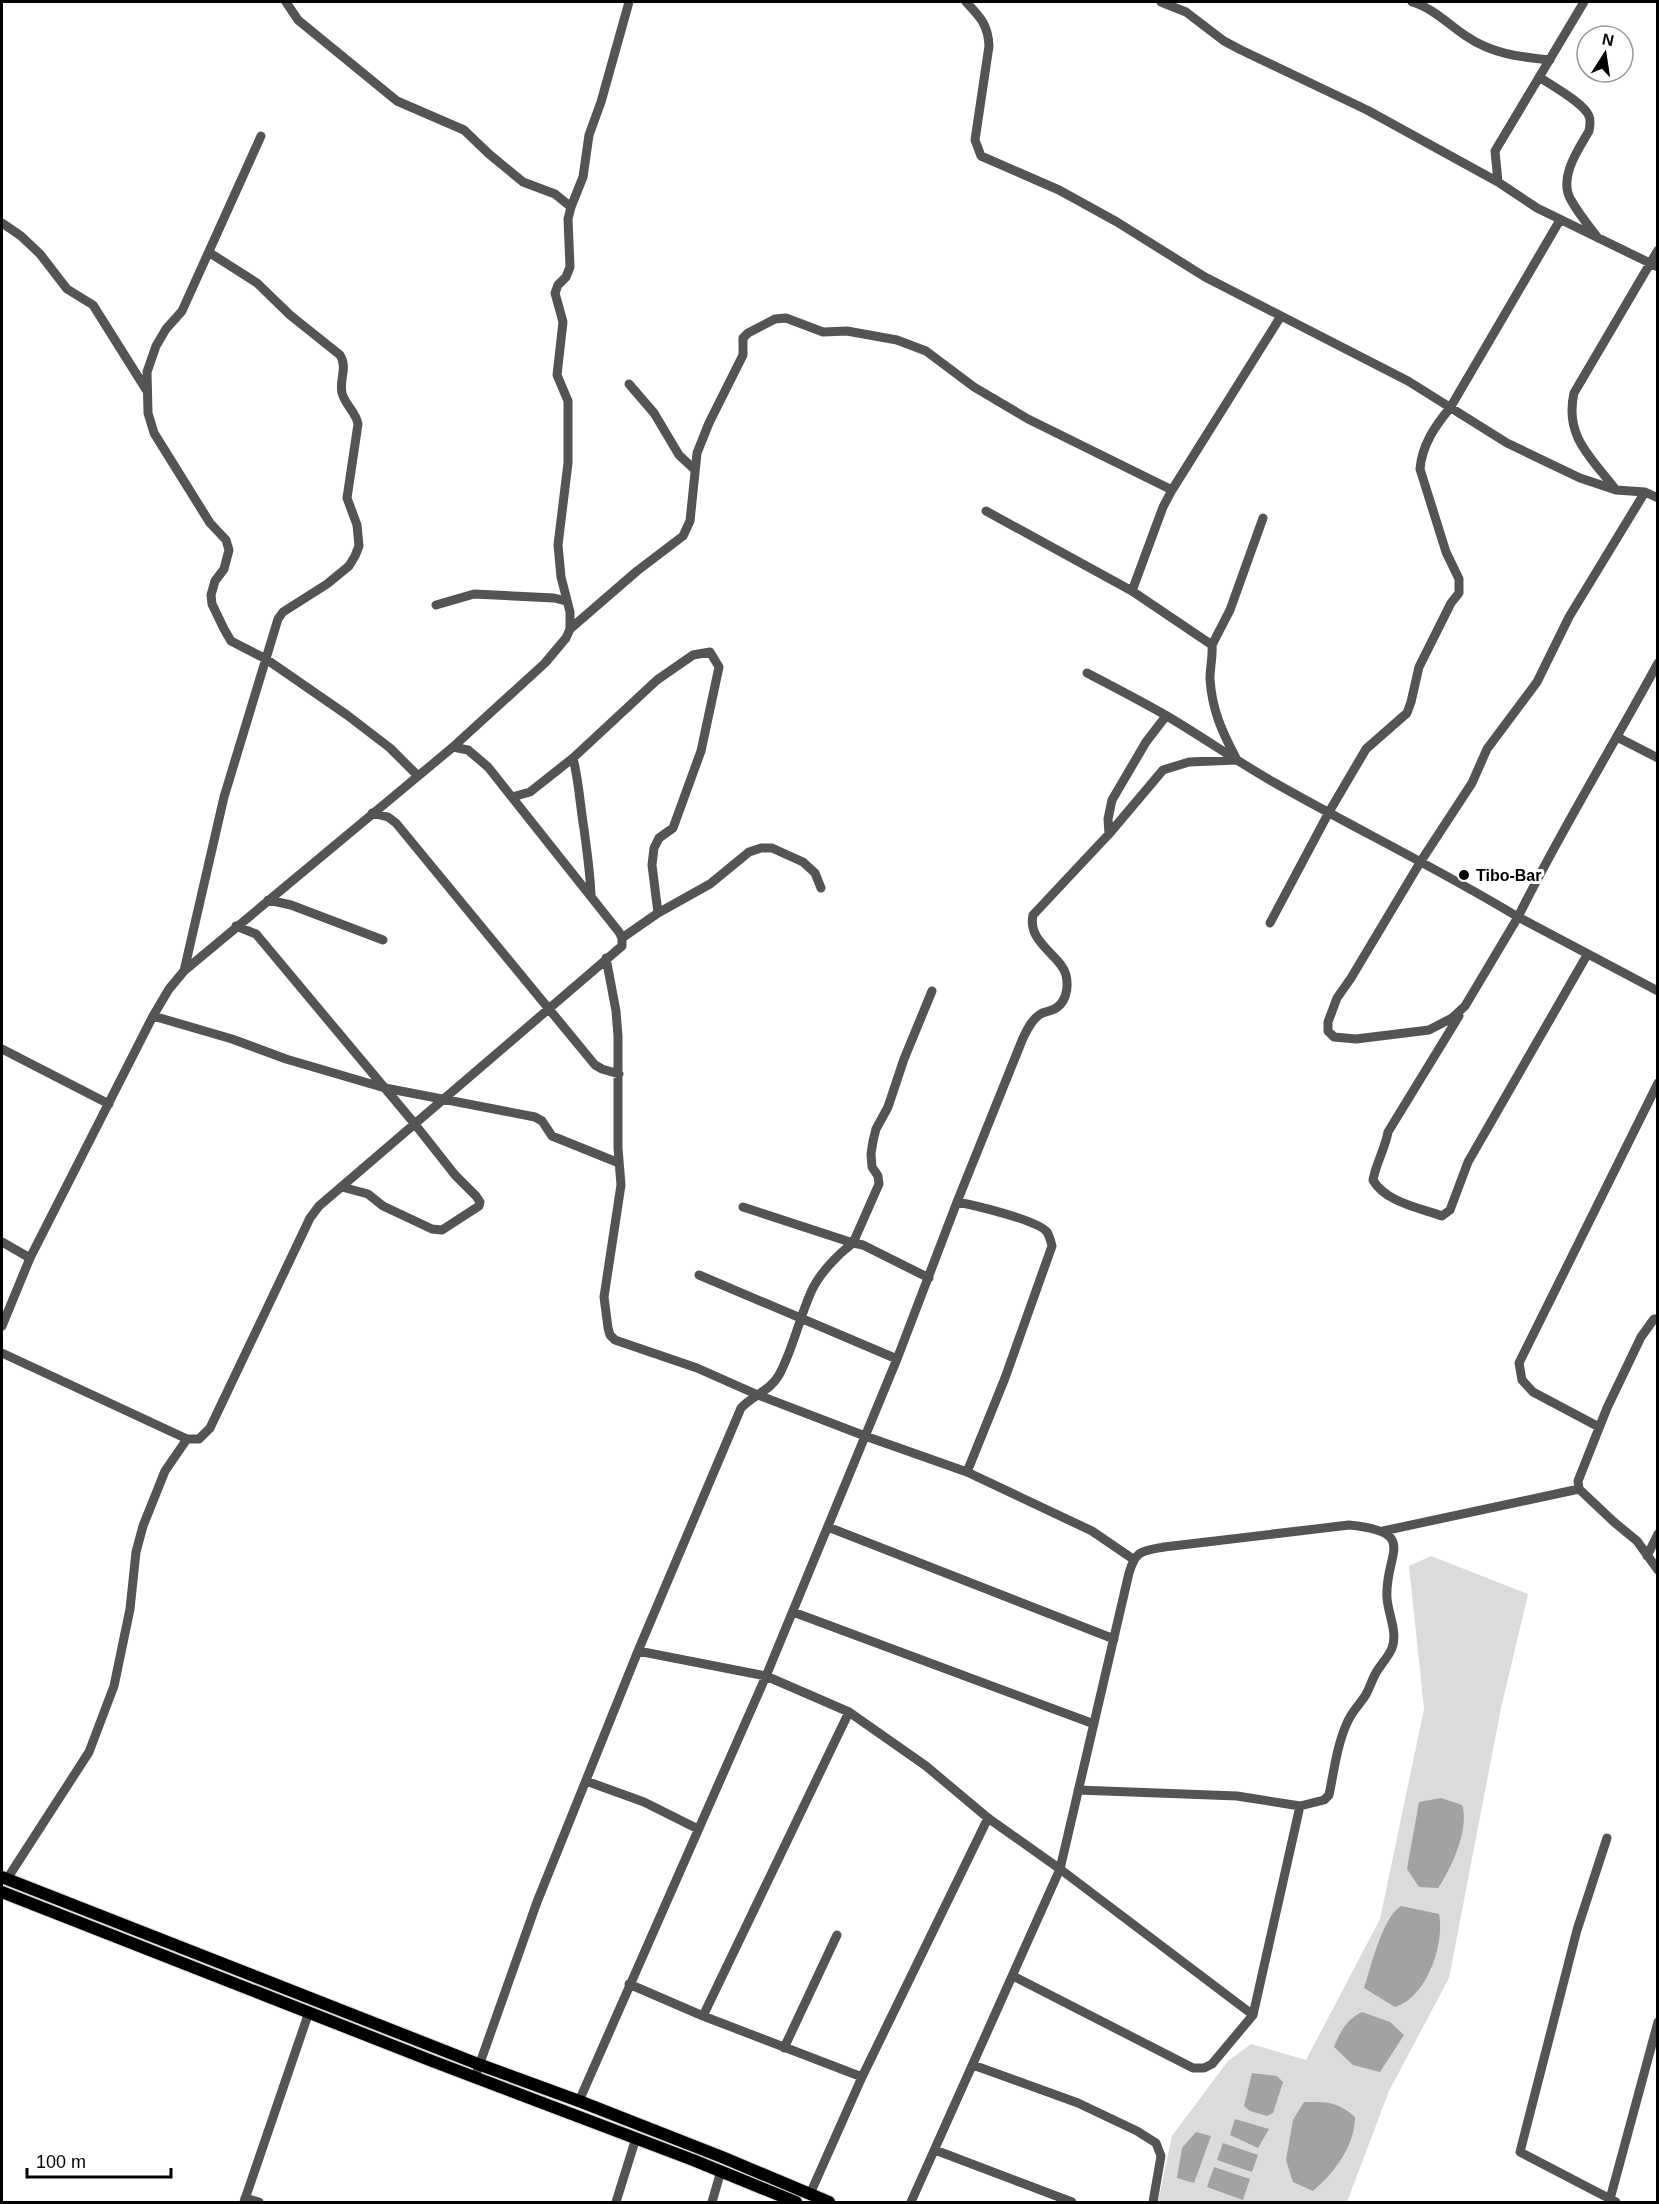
<svg xmlns="http://www.w3.org/2000/svg" width="1659" height="2204" font-family="Arial,sans-serif">
  <style>
    .green { fill: #dbdbdb }
    .water { fill: #a2a2a2 }
    .lines { fill: none; stroke-linecap: round; stroke-linejoin: round }
    .major-casing { stroke: #dbdbdb; stroke-width: 14 }
    .minor { stroke: #545454; stroke-width: 9 }
    .major { stroke: #000; stroke-width: 12 }
    .poi-dot { fill: #000; stroke: #fff; stroke-width: 2 }
    .labels { text-anchor: middle; dominant-baseline: central; stroke-width: 6; stroke-linejoin: round; paint-order: stroke }
    .poi-label { font-size: 16px; font-weight: bold; fill: #000; stroke: #fff; text-anchor: start }
  </style>
  <rect width="100%" height="100%" fill="#fff"/>
  <path class="green" d="M1431,1556L1528,1594L1501,1708L1449,1978L1389,2091L1347,2202H1158L1172,2136L1228,2061L1251,2044L1306,2060L1380,1919L1424,1709L1409,1566Z"/>
  <path class="water" d="M1441,1798L1462,1805C1470,1828 1451,1869 1438,1888L1419,1887L1407,1869L1419,1802Z
    M1401,1906L1439,1914C1445,1944 1427,1997 1395,2007L1364,1988C1371,1967 1382,1918 1401,1906Z
    M1362,2012L1390,2022L1404,2035L1380,2072L1353,2065L1334,2047C1340,2032 1347,2019 1362,2012Z
    M1252,2073L1277,2076L1283,2082L1273,2113L1267,2116L1250,2111L1244,2106Z
    M1304,2102C1328,2102 1336,2101 1355,2117C1355,2146 1334,2173 1313,2191L1293,2182L1286,2160L1293,2120Z
    M1235,2119L1269,2129L1258,2148L1230,2135Z
    M1196,2132L1211,2136L1194,2183L1177,2178L1182,2148Z
    M1223,2143L1258,2155L1252,2172L1217,2160Z
    M1214,2167L1250,2179L1243,2200L1207,2187Z"/>
  <g class="lines">
    <defs>
      <path id="major" d="M2,1877L478,2064L579,2101L722,2157L829,2202
        M2,1892L432,2061L693,2160L796,2202"/>
    </defs>
    <use href="#major" class="major-casing"/>
    <path class="minor" d="M286,2L298,20L397,101L464,130L489,154L523,182L555,194L571,207
      M966,2C980,17 988,24 989,46L975,140L981,156L1059,190L1117,222L1205,277L1408,381L1507,443L1580,478L1616,490L1645,492L1658,498
      M1161,2L1186,12L1224,41L1241,50L1367,110L1498,182L1537,208L1658,267
      M1412,2C1433,8 1448,24 1466,36C1492,54 1520,57 1550,60
      M1539,77C1551,85 1584,103 1589,116C1591,121 1590,126 1589,131C1578,150 1558,178 1571,200C1578,213 1589,226 1598,238
      M261,136L182,311L166,329L156,346L147,372L148,413L154,433L210,523L226,540L229,550L224,569L215,581L211,595L212,604L224,629L231,641L266,659L347,715L390,748L418,776
      M1498,182L1495,151L1584,2
      M2,223L21,236L40,254L67,289L93,305L147,391
      M629,384L654,413L679,455L694,469
      M1616,490C1592,458 1564,437 1574,393L1658,250
      M1132,591L1163,507L1172,490L1281,316
      M436,605L474,594L554,598L566,601
      M570,629L637,571L683,536L690,521L697,453L709,423L743,355V338L748,333L775,319L786,318L823,332L847,331L897,340L926,351L974,387L1028,419L1172,490
      M1212,645L1230,610L1263,518
      M1658,663C1612,748 1561,830 1518,917L1658,991
      M1087,673C1114,687 1141,701 1167,716C1204,738 1238,762 1275,783C1356,829 1439,869 1518,917L1465,1006L1452,1018L1429,1030L1356,1039L1334,1037L1328,1031V1022L1337,998L1351,978L1421,861L1472,783L1487,749L1537,682L1569,617L1645,492
      M1617,737L1658,758
      M573,758C579,782 580,805 584,829C587,852 590,871 591,895
      M512,797L530,792L573,758L657,680L693,655L710,652L719,667L701,751L673,828L659,838L654,848L652,865L658,913
      M372,813L388,817L396,823L595,1065L602,1069L619,1074
      M1109,834L1108,819L1112,800L1146,742L1166,716
      M268,900L291,905L383,940
      M1270,923L1329,812L1366,749L1407,713L1411,702L1419,667L1451,603L1459,593V579L1446,552L1420,469C1422,445 1435,426 1450,408L1560,220
      M236,926L256,934L414,1123L455,1175L476,1196L480,1202L479,1206L442,1230L432,1229L383,1206L368,1194L342,1187
      M622,938L658,913L710,884L749,852L761,848H772L803,862L815,873L821,888
      M606,958L616,1011L618,1036V1148L621,1185L604,1297L608,1328L610,1335L615,1340L697,1368L758,1395L865,1436L967,1472L1092,1531L1133,1559
      M184,971L224,797L278,619L283,612L327,584L349,566L355,556L359,546L357,525L347,498L358,424C356,412 345,405 342,393C339,379 348,368 340,355L290,315L257,283L210,253
      M153,1016L232,1039L286,1059L385,1088L535,1117L542,1121L552,1136L619,1163
      M1459,1016L1388,1132C1385,1149 1376,1163 1373,1180C1385,1202 1420,1208 1442,1216L1450,1210L1468,1162L1587,955
      M2,1049L109,1104
      M957,1202C973,1205 1038,1220 1047,1232C1049,1235 1051,1242 1052,1246L1005,1378L967,1472
      M743,1207L853,1243L879,1184L878,1176L872,1167L871,1154L873,1141L876,1129L888,1107L904,1059L932,991
      M2,1242L30,1258
      M699,1275L897,1359
      M1658,1319H1654L1641,1337L1607,1408L1578,1481L1579,1489L1614,1522L1637,1541L1658,1570
      M2,1326L30,1258L153,1016L169,989L184,971L453,747L545,663L566,638L570,629V612L561,577L558,545L568,463V401L557,375L563,322L555,293L558,285L566,277L570,267L568,219L571,207L583,177L589,135L601,102L629,2
      M2,1353L187,1439H199L210,1428L310,1218L319,1206L622,946V938L619,932L488,767L468,750L453,747
      M1599,1427L1533,1392L1522,1380L1519,1363L1658,1083
      M828,1527L1114,1639
      M1383,1531L1579,1489
      M1647,1556L1658,1534
      M793,1612L1094,1724
      M638,1651L766,1676L849,1712L926,1766L988,1818L1060,1869L1253,2015
      M586,1781L644,1802L698,1829
      M1607,1838L1577,1930L1520,2152L1616,2202
      M7,1879L89,1752L114,1686L130,1609L136,1552L143,1526L165,1471L187,1439
      M1013,1976L1193,2068H1204L1212,2064L1253,2015L1300,1806
      M629,1984L703,2016L862,2077
      M703,2016L849,1712
      M784,2048L837,1935
      M973,2065L1078,2103L1137,2131L1156,2143L1161,2156L1153,2202
      M475,2077L537,1902L638,1651L741,1408C753,1395 770,1391 779,1375C793,1349 799,1319 811,1292C819,1274 837,1255 853,1243L863,1245L929,1278
      M579,2101L766,1676L897,1359L957,1202L1023,1038C1027,1030 1031,1021 1039,1015C1043,1012 1047,1012 1052,1010C1066,1005 1069,988 1066,975C1061,955 1027,943 1033,915L1109,834L1163,770L1189,762L1237,760C1222,732 1212,710 1210,679C1210,667 1213,656 1212,645L1132,591L986,511
      M935,2150L1072,2202
      M810,2194L862,2077L988,1818
      M245,2198L259,2202
      M1610,2199L1658,2022
      M244,2202L309,2012
      M616,2202L636,2138
      M712,2202L721,2171
      M911,2202L1060,1869L1129,1573C1136,1550 1142,1551 1164,1547L1349,1525C1421,1532 1384,1554 1387,1598C1388,1614 1398,1632 1392,1648C1389,1656 1382,1663 1377,1671C1372,1679 1370,1688 1365,1696C1359,1705 1351,1713 1347,1723C1337,1745 1334,1771 1329,1795L1324,1800L1300,1806L1237,1796L1078,1790"/>
    <use href="#major" class="major"/>
  </g>
  <circle class="poi-dot" cx="1464" cy="875" r="6"/>
  <g class="labels">
    <g class="poi-label">
      <text x="1476" y="875">Tibo-Bar</text>
    </g>
  </g>
  <rect width="1659" height="2204" fill="none" stroke="#000000" stroke-width="6"/>
  <g transform="translate(1605 54) rotate(12)"><circle r="28" fill="#ffffff" stroke="#999999" stroke-width="1.5"/>
  <path d="M0-4.5L10 22L0 15L-10 22Z" fill="#000000"/>
  <text y="-9" font-size="16" font-weight="bold" text-anchor="middle" fill="#000000">N</text>
  </g>
  <path d="M27 2168v9h144v-9" fill="none" stroke="#000000" stroke-width="3"/>
  <text x="36" y="2168" font-size="18" fill="#000000" stroke="#ffffff" stroke-width="4.5" paint-order="stroke">100 m</text>
</svg>
